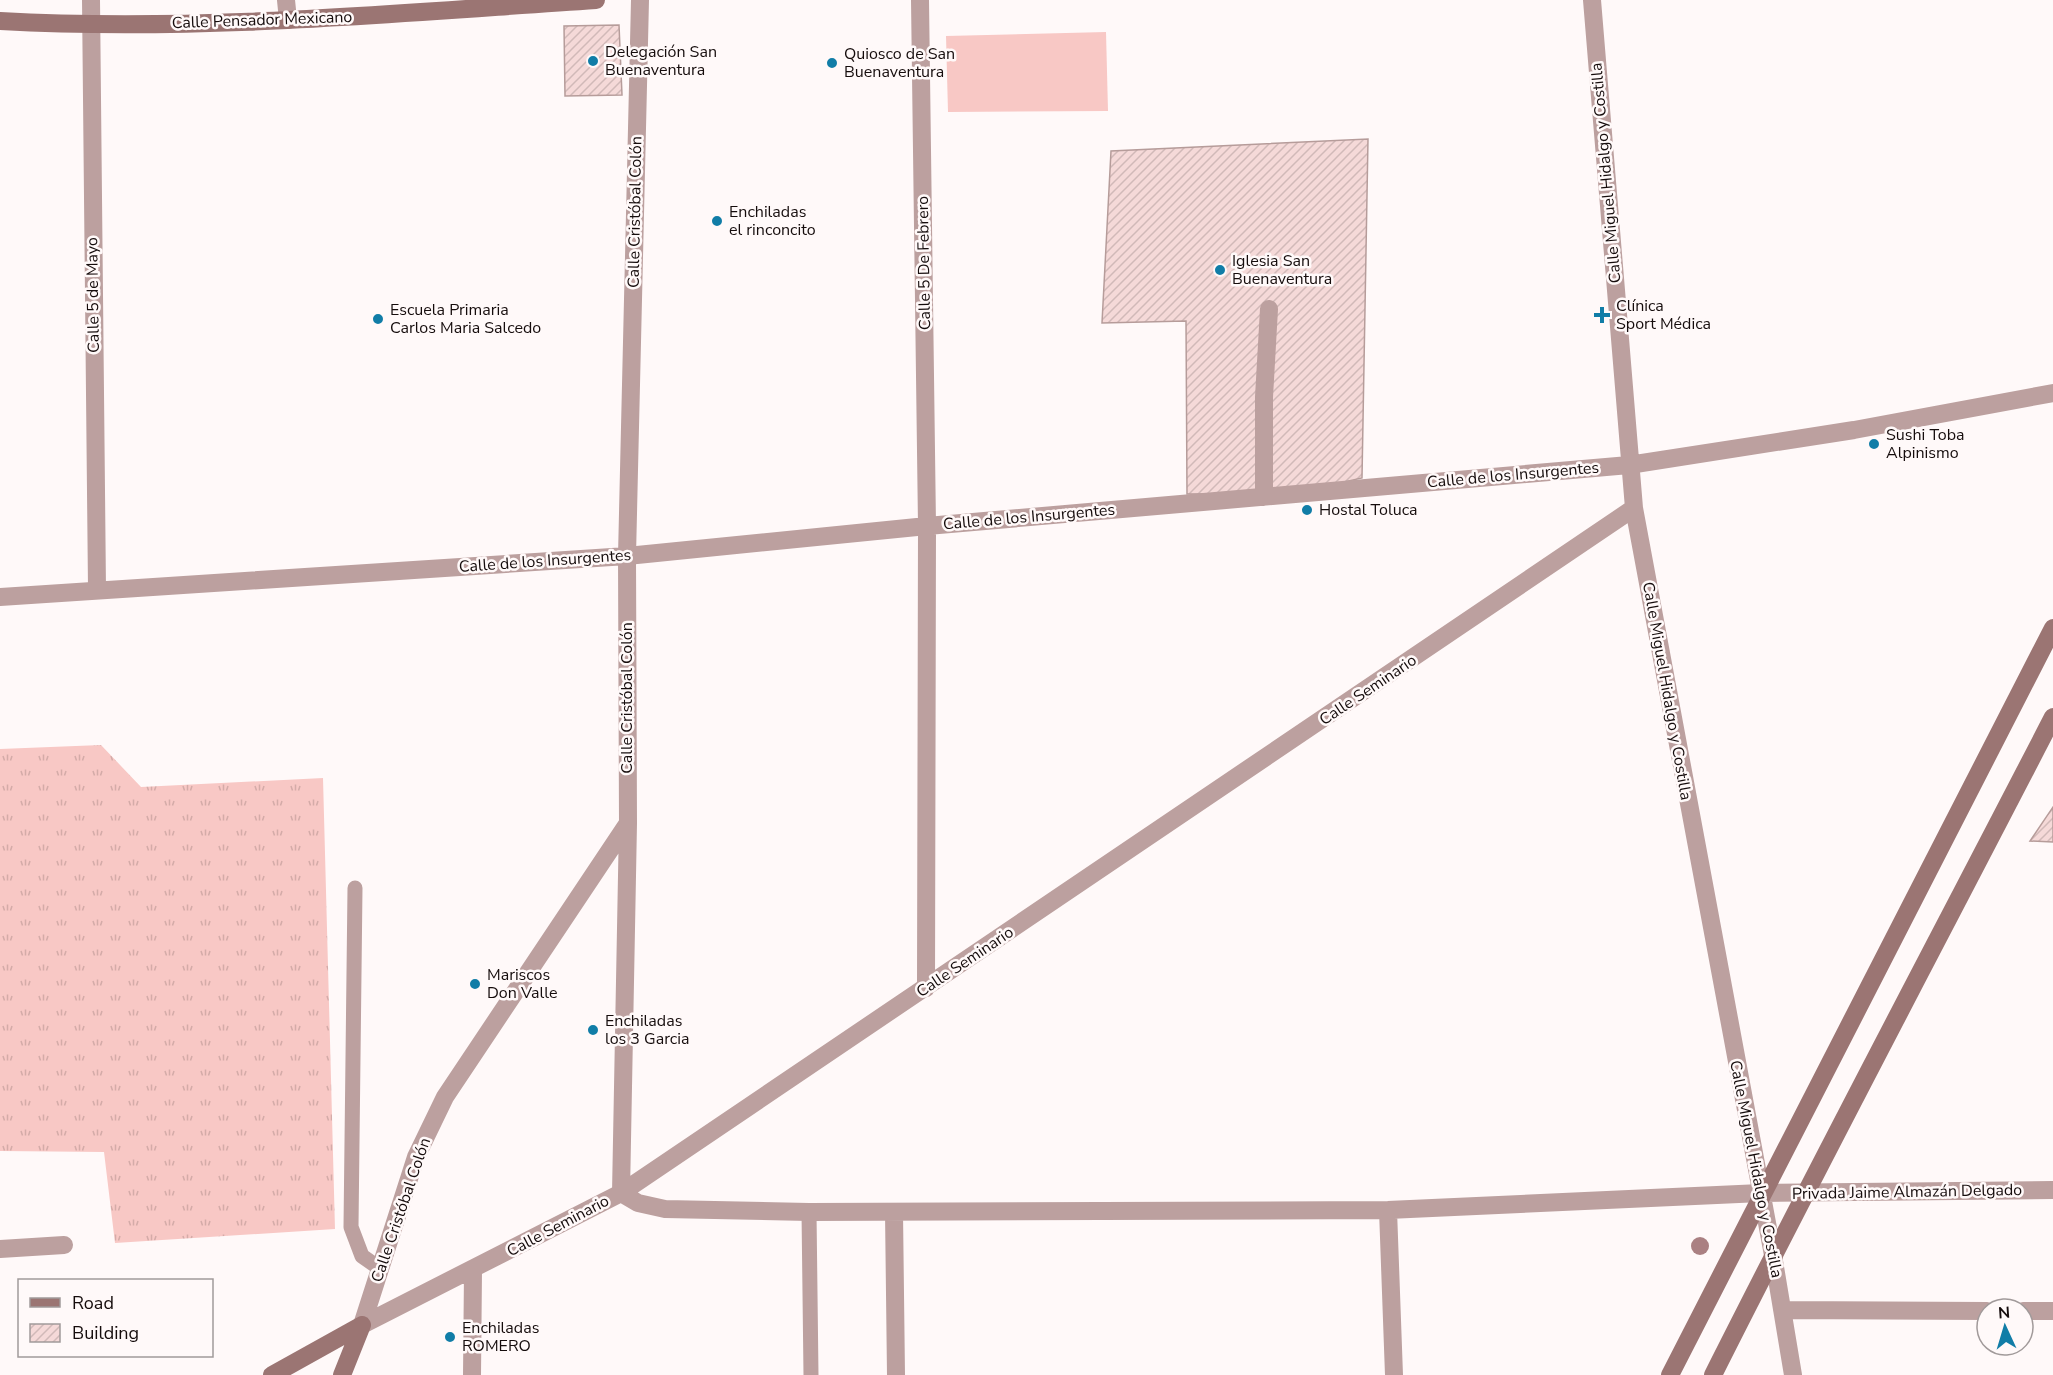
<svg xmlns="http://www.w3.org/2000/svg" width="2053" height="1375" font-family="'Nunito Sans',sans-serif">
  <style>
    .grass { fill: url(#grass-tufts) }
    .garden { fill: #f8c8c5 }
    .building { fill: url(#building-hatch); stroke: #b69c9a; stroke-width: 1.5 }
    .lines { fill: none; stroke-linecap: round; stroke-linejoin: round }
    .lane { stroke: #bca09f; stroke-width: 15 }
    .street { stroke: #bca09f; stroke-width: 18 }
    .secondary { stroke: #9b7573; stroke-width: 18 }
    .tree { fill: #aa8082 }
    .poi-dot { fill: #117da7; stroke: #fff9f9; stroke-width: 2 }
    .labels { text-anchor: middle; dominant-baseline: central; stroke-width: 5; stroke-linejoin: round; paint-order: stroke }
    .street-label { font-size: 16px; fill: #150c0c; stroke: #fff9f9 }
    .poi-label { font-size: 16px; fill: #150c0c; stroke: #fff9f9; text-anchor: start }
  </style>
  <defs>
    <pattern id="grass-tufts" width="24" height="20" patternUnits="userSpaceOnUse" patternTransform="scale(1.5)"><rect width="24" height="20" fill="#f8c8c5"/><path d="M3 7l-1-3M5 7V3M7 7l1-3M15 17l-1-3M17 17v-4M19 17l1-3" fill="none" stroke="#d4aba8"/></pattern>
    <pattern id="building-hatch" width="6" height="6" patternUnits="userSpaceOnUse" patternTransform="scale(1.5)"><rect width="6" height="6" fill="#f5d9d8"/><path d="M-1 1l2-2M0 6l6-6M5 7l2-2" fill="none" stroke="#d1b9b8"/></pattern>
  </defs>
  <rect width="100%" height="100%" fill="#fff9f9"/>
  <path class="grass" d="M101,745L141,787L323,778L335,1229L115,1243L104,1152L0,1151V749Z"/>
  <path class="garden" d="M1106,32L1108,111L948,112L946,36Z"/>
  <path class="building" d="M619,25L622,95L565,96L564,26Z
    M1368,139L1362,478L1291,494H1187L1186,321L1102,323L1111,151Z
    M2053,807V842L2030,841Z"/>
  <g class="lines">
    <path class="lane" d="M355,888L351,1227L362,1256L379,1268
      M809,1212L811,1375"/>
    <path class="street" d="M91,0L97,589
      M286,0L288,20
      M920,0L927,526L926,988
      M1592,0L1634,508L1773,1255L1793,1375
      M1264,497V397L1269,309
      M0,597L627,556L927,526L1629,465L1854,430L2053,393
      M621,1193L638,1203L665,1209L809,1212L1388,1210L1761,1193L2053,1190
      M621,1193L628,823L627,556L640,0
      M1388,1210L1394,1375
      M894,1212L896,1375
      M0,1249L64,1245
      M1782,1310L1987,1311
      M2023,1311H2053
      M362,1325L621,1193L1634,508
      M362,1325L416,1157L445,1097L628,823
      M472,1375L473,1271"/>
    <path class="secondary" d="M0,21C199,32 398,13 596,0
      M272,1375L362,1325
      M342,1375L362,1325
      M1670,1375L2053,628
      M1713,1375C1824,1154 1940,936 2053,717"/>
  </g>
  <circle class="tree" cx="1700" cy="1246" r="9"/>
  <g class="poi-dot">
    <circle cx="593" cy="61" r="6"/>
    <circle cx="832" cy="63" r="6"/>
    <circle cx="717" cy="221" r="6"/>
    <circle cx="1220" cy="270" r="6"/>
    <path d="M1599 306h6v6h6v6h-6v6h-6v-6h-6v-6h6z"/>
    <circle cx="378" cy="319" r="6"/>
    <circle cx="1874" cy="444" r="6"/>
    <circle cx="1307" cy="510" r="6"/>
    <circle cx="475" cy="984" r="6"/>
    <circle cx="593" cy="1030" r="6"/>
    <circle cx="450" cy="1337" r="6"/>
  </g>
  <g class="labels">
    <g class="street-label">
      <text transform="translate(262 20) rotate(-2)">Calle Pensador Mexicano</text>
      <text transform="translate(1606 173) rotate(-95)">Calle Miguel Hidalgo y Costilla</text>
      <text transform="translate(635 212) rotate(-89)">Calle Cristóbal Colón</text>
      <text transform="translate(924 263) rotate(-91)">Calle 5 De Febrero</text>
      <text transform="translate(93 295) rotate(-91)">Calle 5 de Mayo</text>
      <text transform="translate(1513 475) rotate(-5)">Calle de los Insurgentes</text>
      <text transform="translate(1029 517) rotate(-5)">Calle de los Insurgentes</text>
      <text transform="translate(545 561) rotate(-4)">Calle de los Insurgentes</text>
      <text transform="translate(1368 690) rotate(-34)">Calle Seminario</text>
      <text transform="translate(1667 691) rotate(80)">Calle Miguel Hidalgo y Costilla</text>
      <text transform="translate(627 698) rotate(-90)">Calle Cristóbal Colón</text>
      <text transform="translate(965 962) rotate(-34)">Calle Seminario</text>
      <text transform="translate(1756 1169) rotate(79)">Calle Miguel Hidalgo y Costilla</text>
      <text transform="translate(1907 1192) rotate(-1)">Privada Jaime Almazán Delgado</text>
      <text transform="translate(401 1210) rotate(-71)">Calle Cristóbal Colón</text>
      <text transform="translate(558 1226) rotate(-28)">Calle Seminario</text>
    </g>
    <g class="poi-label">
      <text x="605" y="52">Delegación San<tspan x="605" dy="18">Buenaventura</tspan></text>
      <text x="844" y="54">Quiosco de San<tspan x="844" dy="18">Buenaventura</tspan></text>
      <text x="729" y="212">Enchiladas<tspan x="729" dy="18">el rinconcito</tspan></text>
      <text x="1232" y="261">Iglesia San<tspan x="1232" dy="18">Buenaventura</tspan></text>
      <text x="1616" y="306">Clínica<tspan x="1616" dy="18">Sport Médica</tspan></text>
      <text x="390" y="310">Escuela Primaria<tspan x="390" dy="18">Carlos Maria Salcedo</tspan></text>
      <text x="1886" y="435">Sushi Toba<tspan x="1886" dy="18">Alpinismo</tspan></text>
      <text x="1319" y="510">Hostal Toluca</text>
      <text x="487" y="975">Mariscos<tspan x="487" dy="18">Don Valle</tspan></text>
      <text x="605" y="1021">Enchiladas<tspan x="605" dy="18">los 3 Garcia</tspan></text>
      <text x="462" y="1328">Enchiladas<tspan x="462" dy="18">ROMERO</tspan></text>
    </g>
  </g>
  <rect x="18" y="1279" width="195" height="78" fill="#fff9f9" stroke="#a19a9a" stroke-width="1.5"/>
  <rect x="30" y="1298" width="30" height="9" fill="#9b7573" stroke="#a19a9a" stroke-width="1.5"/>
  <text x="72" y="1309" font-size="18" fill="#150c0c">Road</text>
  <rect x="30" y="1324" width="30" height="18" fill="url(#building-hatch)" stroke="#a19a9a" stroke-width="1.5"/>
  <text x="72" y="1339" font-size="18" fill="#150c0c">Building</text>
  <g transform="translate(2005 1327) rotate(356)"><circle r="28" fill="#fff9f9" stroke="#a19a9a" stroke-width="1.5"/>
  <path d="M0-4.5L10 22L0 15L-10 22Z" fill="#117da7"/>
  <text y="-9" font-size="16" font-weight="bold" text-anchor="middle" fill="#150c0c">N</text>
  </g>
</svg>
